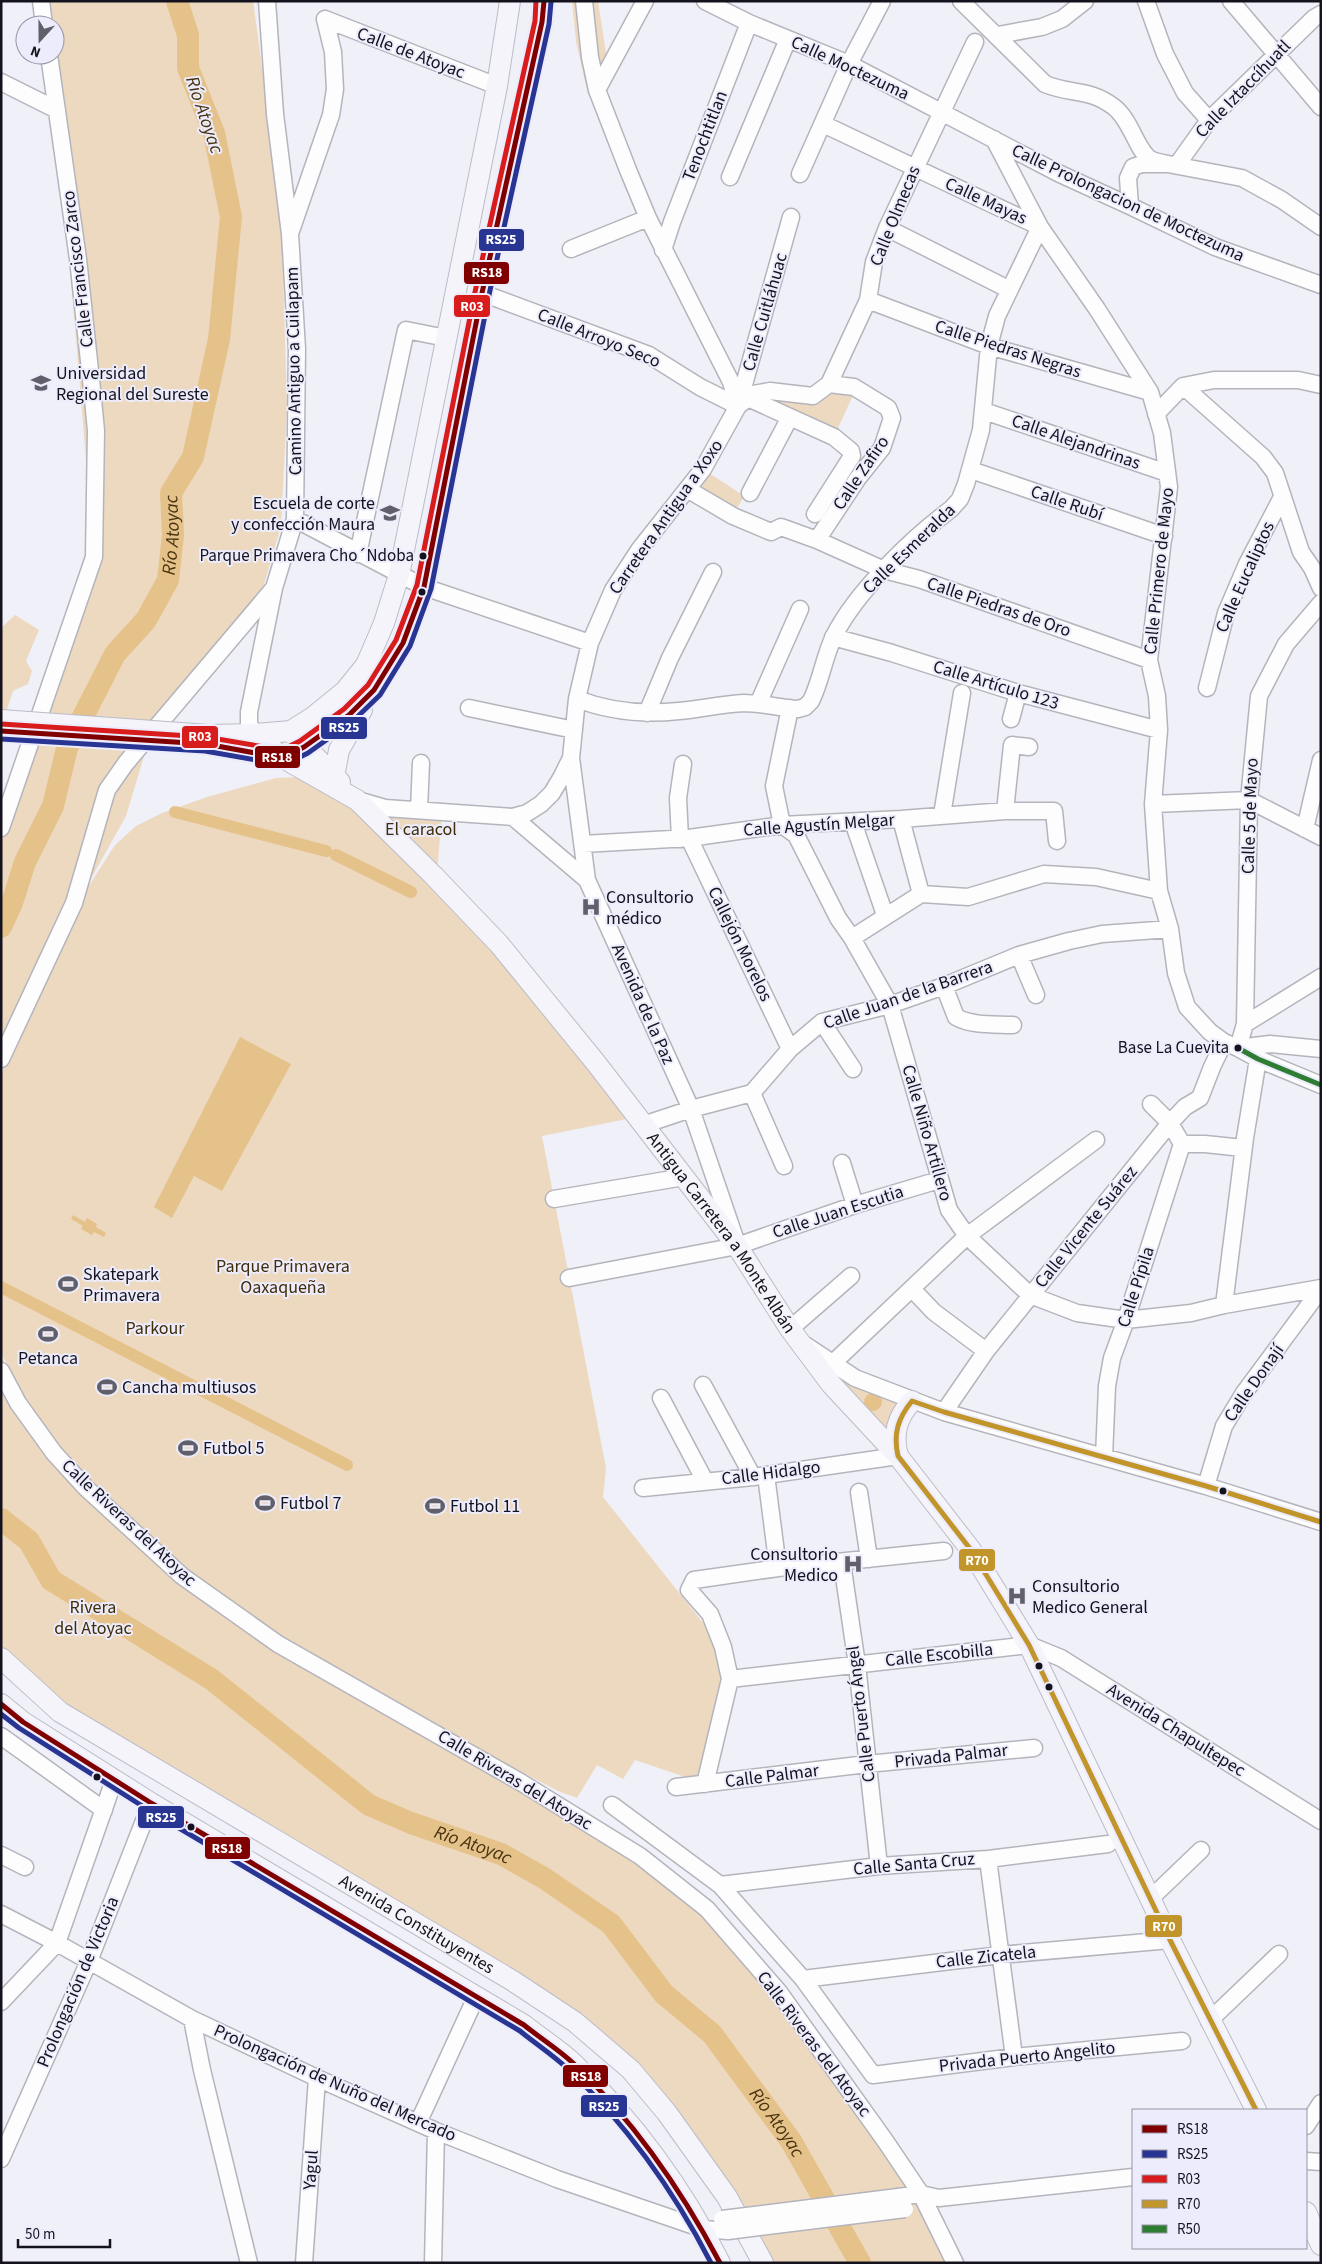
<svg xmlns="http://www.w3.org/2000/svg" width="1322" height="2264" font-family="'Source Sans 3',sans-serif">
  <style>
    .green { fill: #ecd9c0 }
    .water { fill: #e6c28b }
    .lines { fill: none; stroke-linecap: round; stroke-linejoin: round }
    .canal { stroke: #e6c28b; stroke-width: 12 }
    .river { stroke: #e6c28b; stroke-width: 22 }
    .minor-casing { stroke: #b4b4bc; stroke-width: 19 }
    .major-casing { stroke: #bcbcc9; stroke-width: 22 }
    .minor { stroke: #fdfdfe; stroke-width: 16 }
    .major { stroke: #f4f4fa; stroke-width: 20 }
    .minor-bridge-casing { stroke: #b4b4bc; stroke-width: 19; stroke-linecap: butt }
    .major-bridge-casing { stroke: #bcbcc9; stroke-width: 22; stroke-linecap: butt }
    .minor-bridge { stroke: #fdfdfe; stroke-width: 16 }
    .major-bridge { stroke: #f4f4fa; stroke-width: 20 }
    .bus-1-casing { stroke: #ececfd; stroke-width: 9 }
    .bus-2-casing { stroke: #ececfd; stroke-width: 9 }
    .bus-3-casing { stroke: #ececfd; stroke-width: 9 }
    .bus-4-casing { stroke: #ececfd; stroke-width: 9 }
    .bus-5-casing { stroke: #ececfd; stroke-width: 9 }
    .bus-1 { stroke: #800000; stroke-width: 5 }
    .bus-2 { stroke: #283593; stroke-width: 5 }
    .bus-3 { stroke: #d81b1b; stroke-width: 5 }
    .bus-4 { stroke: #c19529; stroke-width: 5 }
    .bus-5 { stroke: #2e7d32; stroke-width: 5 }
    .bus-dot { fill: #14131d; stroke: #ececfd; stroke-width: 2 }
    .labels { text-anchor: middle; dominant-baseline: central; stroke-width: 4; stroke-linejoin: round; paint-order: stroke }
    .bus-label { font-size: 17px; fill: #14131d; stroke: #ececfd; text-anchor: end }
    .street-label { font-size: 18px; fill: #14131d; stroke: #ececfd }
    .poi-label { font-size: 18px; fill: #14131d; stroke: #ececfd; text-anchor: start }
    .park-label { font-size: 18px; fill: #402c06; stroke: #ececfd }
    .water-label { font-size: 19px; font-style: italic; fill: #47330f; stroke: #ececfd }
    .line-badge { stroke: #ececfd; stroke-width: 2 }
    .badge-label { font-size: 14px; text-anchor: middle; font-weight: bold; fill: #fff }
  </style>
  <rect width="100%" height="100%" fill="#f0f0f9"/>
  <path class="green" d="M41,1H253L281,205L287,407L281,526L261,595L154,723L126,816L74,909L115,845L136,826L162,813L207,797L276,778L300,777L354,807L516,973L627,1119L542,1136L606,1468L603,1497L707,1628L726,1677L697,1781L635,1760L623,1779L597,1765L577,1798L558,1791L405,1711L707,1909L921,2194L955,2263H760L631,2070L513,1981L155,1768L1,1658V1356L10,1370L1,1353V1074L62,931L1,1051V823L94,556L57,110L55,25H44Z
    M572,1H598L607,60L588,95L576,41Z
    M829,391L854,393L834,437L753,394Z
    M703,469L744,496L733,516L687,489Z
    M15,615L39,630L26,661L32,671L28,684L13,691L1,728V628Z
    M376,813H442L437,873Z
    M819,1361L914,1397L887,1439Z"/>
  <path class="water" d="M240,1037L291,1064L222,1191L194,1176L172,1218L154,1207Z
    M73,1215L85,1222L87,1218L97,1224L96,1227L106,1233L104,1237L94,1232L92,1235L81,1229L83,1226L71,1219Z
    M864 1402a9 9 0 1 1 18 0a9 9 0 1 1-18 0Z"/>
  <g class="lines">
    <path class="canal" d="M175,812L326,851
      M336,855L411,892
      M1,1287L347,1465"/>
    <g class="river">
      <path id="s1" d="M1,927L12,903L25,862L53,806L67,748L115,654L146,620L168,580L173,535L171,493L193,457L219,339L231,217L214,133L188,68V35L177,1"/>
      <path id="s2" d="M1,1519L29,1541L51,1580L211,1679L369,1805L411,1823L501,1854L544,1878L611,1924L664,1994L712,2034L791,2141L860,2263"/>
    </g>
    <defs>
      <path id="minor" d="M41,1L44,25
        M705,1L749,23L849,64L1058,173L1130,206L1215,247L1321,285
        M961,1L1045,84C1072,95 1089,88 1114,107C1132,121 1137,153 1152,160C1157,162 1163,163 1168,164
        M1146,1L1165,54L1185,93L1209,120
        M1231,1L1321,107
        M325,19L497,86
        M998,35L1042,27L1062,19L1085,1
        M1,82L57,110
        M597,90L645,1
        M823,124L1040,227
        M994,139L1040,227L1097,309L1150,392L1162,433L1169,487L1149,660L1157,696L1159,730L1153,804L1159,891L1170,929L1176,973L1187,1007L1210,1032L1224,1042L1238,1048L1258,1059L1321,1085
        M1177,165L1209,120L1314,18L1321,14
        M800,174L849,64L882,1
        M730,177L788,39
        M1130,206L1128,178L1133,167L1142,164H1168L1242,178L1282,200L1321,227
        M887,228L1008,289
        M291,231L331,115L335,89L333,52L325,19
        M571,249L648,218
        M663,250L672,222L749,23
        M482,293L649,355L700,387L738,406
        M868,300L989,346L1150,392
        M1183,386L1263,457L1275,473L1301,552L1312,568L1321,588
        M748,398L834,437L851,451L852,456L815,514
        M738,406L753,394L770,391L813,396L829,384L868,300L874,262L887,228L975,42
        M738,406L791,217
        M984,411L1167,473
        M1156,414L1183,386L1214,380H1298L1321,385
        M971,470L1164,536
        M687,489L733,516L771,532L781,527L817,540L884,570L919,579L1149,660
        M750,493L790,417
        M295,519L424,587L590,643
        M817,540L858,478L882,448L892,418L888,408L854,387L829,384
        M358,554L406,330L446,338
        M833,637L892,653L1018,693L1159,730
        M1207,688L1226,613L1247,564L1282,497
        M577,699C611,712 643,715 679,711C701,709 722,704 744,703C762,703 780,708 798,709L805,707L811,701C821,681 824,657 834,636C856,592 911,539 951,509L960,499L966,484L981,430L989,346L997,316L1040,227
        M758,704L800,609
        M469,708L574,730
        M790,708L774,786L782,825L796,835L838,918L852,938L890,1005L949,1210L967,1236L1030,1295L1077,1313L1126,1320L1191,1313L1224,1305L1321,1288
        M647,713L670,658L713,572
        M1011,719L1018,693
        M255,734L249,724V712L274,588L295,519L297,349L290,234L275,114L267,1
        M571,758L587,880L691,1109L735,1238
        M357,800L385,808L513,817L527,813L541,804L552,793L561,778L571,758L577,699L590,643L613,590L639,550L703,469L738,406L731,382L648,218L628,170L597,90L590,57L584,1
        M1153,804L1249,800L1321,837
        M419,810L421,763
        M1005,811L1012,745L1029,747
        M942,815L962,693
        M513,817L587,880
        M901,819L921,894
        M853,822L885,915
        M1,828L94,557L96,431L92,389L78,259L49,55
        M1305,829L1321,760
        M689,838L790,1049
        M680,839L678,798L683,764
        M583,844L689,838L782,825L901,819L1005,811H1054L1057,841
        M852,938L921,894L968,897L1044,874L1096,877L1159,891
        M1019,955L1036,995
        M944,986L956,1017C972,1026 995,1024 1013,1025
        M822,1022L853,1069
        M1245,1024L1321,977
        M1238,1048L1245,1024L1249,800L1259,696L1286,644L1321,603
        M1238,1048L1270,1044L1321,1049
        M1,1059L74,903L107,790L126,763L274,588
        M752,1093L784,1166
        M643,1125L691,1109L752,1093L790,1049L822,1022L890,1005L944,986L1019,955L1069,941L1102,934L1170,929
        M1182,1144H1205L1243,1148
        M842,1163L855,1205
        M554,1199L684,1177
        M569,1278L737,1246L855,1205L939,1180
        M912,1289L934,1312L986,1351
        M1224,1305L1245,1138L1258,1059
        M790,1329L851,1276
        M805,1345L855,1378L944,1412L1206,1486L1321,1522
        M833,1363L967,1236L1096,1140
        M1,1371L18,1403L54,1453L86,1488L182,1576L278,1644L522,1783L640,1856L707,1909L779,1992L886,2142L921,2194L955,2263
        M703,1385L753,1477
        M661,1398L705,1481
        M944,1412L986,1351L1170,1123L1185,1107L1200,1098L1212,1067L1224,1042
        M1104,1457L1107,1386L1112,1358L1126,1320L1182,1144L1170,1123L1151,1104
        M766,1475L778,1568
        M1206,1486L1224,1426L1244,1393L1321,1289
        M643,1488L753,1477L898,1456
        M859,1492L869,1559
        M842,1563L857,1665L879,1866
        M730,1679L1029,1645L1061,1658L1321,1821
        M1,1736L104,1810
        M705,1784L730,1679L723,1647L710,1614L689,1590L694,1580L778,1568L944,1551
        M676,1787L867,1764L1034,1748
        M612,1805L720,1885L803,1979L873,2075L1014,2057L1182,2041
        M1,1855L25,1867
        M988,1859L1014,2057
        M720,1885L879,1866L988,1859L1108,1844
        M1150,1899L1201,1850
        M1,1914L57,1943L192,2019L317,2078L436,2131L557,2179L703,2229L728,2231
        M803,1979L1000,1955L1170,1940
        M1,2002L57,1943L114,1780
        M192,2019L202,2070L249,2263
        M1209,2021L1279,1954
        M419,2121L476,1997
        M1306,2126L1321,2103
        M1,2159L89,1961L151,1803
        M1306,2161L1321,2162
        M898,2197L921,2194L939,2198L1133,2177
        M304,2263L317,2078
        M433,2263L436,2131"/>
      <g id="major">
        <path id="s3" d="M255,734L283,758L357,800L434,876L499,944L596,1063L737,1246L790,1329L831,1384L898,1456L971,1550L1029,1645L1170,1940L1256,2110"/>
        <path d="M208,735L255,734L291,731L313,717L345,691L366,665L384,623L399,575L497,86L510,1"/>
        <path d="M296,737L340,782"/>
        <path d="M206,744L283,758L304,747L349,715L374,690L403,643L424,587L482,293L542,22L544,1"/>
        <path d="M334,777L339,750L362,710"/>
        <path d="M898,1456C892,1434 897,1417 912,1401"/>
        <path id="s4" d="M1,1658L60,1712L513,1981L575,2022L631,2070L667,2113L727,2197L763,2263"/>
        <path d="M1,1704L23,1722L151,1803L524,2025C540,2038 558,2049 573,2063C632,2120 683,2189 720,2263"/>
        <path d="M1306,2212L1321,2245"/>
      </g>
    </defs>
    <use href="#minor" class="minor-casing"/>
    <use href="#major" class="major-casing"/>
    <use href="#minor" class="minor"/>
    <use href="#major" class="major"/>
    <defs>
      <path id="minor-bridge" d="M722,2219L898,2197
        M728,2231L905,2209"/>
      <path id="major-bridge" d="M1,720L208,735"/>
    </defs>
    <use href="#minor-bridge" class="minor-bridge-casing"/>
    <use href="#major-bridge" class="major-bridge-casing"/>
    <use href="#minor-bridge" class="minor-bridge"/>
    <use href="#major-bridge" class="major-bridge"/>
    <defs>
      <path id="bus-1" d="M1,731L206,744L283,758L304,747L349,715L374,690L403,643L424,587L482,293L542,22L544,1
        M1,1704L23,1722L151,1803L524,2025C540,2038 558,2049 573,2063C633,2120 681,2189 720,2263"/>
      <path id="bus-2" d="M1,739L205,751L284,765L308,753L353,721L380,695L410,646L431,589L489,295L549,24L551,2
        M1,1714L19,1728L147,1809L520,2031C536,2044 553,2055 568,2069C627,2125 674,2191 711,2263"/>
      <path id="bus-3" d="M1,724L206,737L282,750L300,741L344,709L368,685L396,640L417,585L475,292L535,21L536,1"/>
      <path id="bus-4" d="M1256,2110L1170,1940L1029,1645L971,1550L898,1456C893,1434 898,1418 912,1401L944,1412L1206,1486L1321,1522"/>
      <path id="bus-5" d="M1238,1048L1258,1059L1321,1085"/>
    </defs>
    <use href="#bus-1" class="bus-1-casing"/>
    <use href="#bus-2" class="bus-2-casing"/>
    <use href="#bus-3" class="bus-3-casing"/>
    <use href="#bus-4" class="bus-4-casing"/>
    <use href="#bus-5" class="bus-5-casing"/>
    <use href="#bus-1" class="bus-1"/>
    <use href="#bus-2" class="bus-2"/>
    <use href="#bus-3" class="bus-3"/>
    <use href="#bus-4" class="bus-4"/>
    <use href="#bus-5" class="bus-5"/>
  </g>
  <defs>
    <symbol id="university-bare" viewBox="-9 -9 18 18"><path d="M0-5L7-2L0 1L-7-2ZM-4 1L0 2.5L4 1V4Q0 6-4 4Z" fill="#61606a" stroke="#ececfd" stroke-width="2.5" paint-order="stroke"/></symbol>
    <symbol id="hospital-bare" viewBox="-9 -9 18 18"><path d="M-5-5h3v3.5h4V-5h3V5h-3V1.5h-4V5h-3Z" fill="#61606a" stroke="#ececfd" stroke-width="2.5" paint-order="stroke"/></symbol>
    <symbol id="stadium-bare" viewBox="-9 -9 18 18"><path d="M0-5a6.5 5 0 1 0 0 10a6.5 5 0 1 0 0-10ZM-3.5-1.8h7v3.6h-7Z" fill="#61606a" stroke="#ececfd" stroke-width="2.5" paint-order="stroke"/></symbol>
  </defs>
  <g fill-rule="evenodd">
    <use href="#university-bare" x="27" y="369" width="28" height="28"/>
    <use href="#university-bare" x="376" y="499" width="28" height="28"/>
    <use href="#hospital-bare" x="577" y="893" width="28" height="28"/>
    <use href="#stadium-bare" x="54" y="1270" width="28" height="28"/>
    <use href="#stadium-bare" x="34" y="1320" width="28" height="28"/>
    <use href="#stadium-bare" x="93" y="1373" width="28" height="28"/>
    <use href="#stadium-bare" x="174" y="1434" width="28" height="28"/>
    <use href="#stadium-bare" x="251" y="1489" width="28" height="28"/>
    <use href="#stadium-bare" x="421" y="1492" width="28" height="28"/>
    <use href="#hospital-bare" x="839" y="1550" width="28" height="28"/>
    <use href="#hospital-bare" x="1003" y="1582" width="28" height="28"/>
  </g>
  <g class="bus-dot">
    <circle cx="423" cy="556" r="4.5"/>
    <circle cx="422" cy="592" r="4.5"/>
    <circle cx="1238" cy="1048" r="4.5"/>
    <circle cx="1223" cy="1491" r="4.5"/>
    <circle cx="1039" cy="1666" r="4.5"/>
    <circle cx="1049" cy="1687" r="4.5"/>
    <circle cx="97" cy="1777" r="4.5"/>
    <circle cx="191" cy="1827" r="4.5"/>
  </g>
  <g class="labels">
    <g class="bus-label">
      <text x="414" y="556">Parque Primavera Cho´Ndoba</text>
      <text x="1229" y="1048">Base La Cuevita</text>
    </g>
    <g class="street-label">
      <text transform="translate(411 53) rotate(21)">Calle de Atoyac</text>
      <text transform="translate(850 68) rotate(25)">Calle Moctezuma</text>
      <text transform="translate(1243 89) rotate(-46)">Calle Iztaccíhuatl</text>
      <text transform="translate(705 136) rotate(-69)">Tenochtitlan</text>
      <text transform="translate(986 201) rotate(25)">Calle Mayas</text>
      <text transform="translate(1128 203) rotate(25)">Calle Prolongacion de Moctezuma</text>
      <text transform="translate(895 216) rotate(-68)">Calle Olmecas</text>
      <text transform="translate(78 269) rotate(-97)">Calle Francisco Zarco</text>
      <text transform="translate(765 312) rotate(-74)">Calle Cuitláhuac</text>
      <text transform="translate(599 338) rotate(22)">Calle Arroyo Seco</text>
      <text transform="translate(1008 349) rotate(18)">Calle Piedras Negras</text>
      <text transform="translate(294 371) rotate(-91)">Camino Antiguo a Cuilapam</text>
      <text transform="translate(1076 442) rotate(19)">Calle Alejandrinas</text>
      <text transform="translate(861 473) rotate(-56)">Calle Zafiro</text>
      <text transform="translate(1067 503) rotate(19)">Calle Rubí</text>
      <text transform="translate(666 517) rotate(-55)">Carretera Antigua a Xoxo</text>
      <text transform="translate(909 549) rotate(-44)">Calle Esmeralda</text>
      <text transform="translate(1159 571) rotate(-84)">Calle Primero de Mayo</text>
      <text transform="translate(1245 577) rotate(-66)">Calle Eucaliptos</text>
      <text transform="translate(999 607) rotate(19)">Calle Piedras de Oro</text>
      <text transform="translate(996 685) rotate(17)">Calle Artículo 123</text>
      <text transform="translate(1250 816) rotate(-88)">Calle 5 de Mayo</text>
      <text transform="translate(819 825) rotate(-4)">Calle Agustín Melgar</text>
      <text transform="translate(740 944) rotate(64)">Callejón Morelos</text>
      <text transform="translate(908 995) rotate(-19)">Calle Juan de la Barrera</text>
      <text transform="translate(643 1004) rotate(66)">Avenida de la Paz</text>
      <text transform="translate(927 1133) rotate(74)">Calle Niño Artillero</text>
      <text transform="translate(838 1212) rotate(-18)">Calle Juan Escutia</text>
      <text transform="translate(1086 1227) rotate(-51)">Calle Vicente Suárez</text>
      <text stroke="none"><textPath href="#s3" startOffset="689">Antigua Carretera a Monte Albán</textPath></text>
      <text transform="translate(1136 1287) rotate(-72)">Calle Pípila</text>
      <text transform="translate(1254 1383) rotate(-55)">Calle Donají</text>
      <text transform="translate(771 1473) rotate(-7)">Calle Hidalgo</text>
      <text transform="translate(129 1523) rotate(43)">Calle Riveras del Atoyac</text>
      <text transform="translate(939 1655) rotate(-6)">Calle Escobilla</text>
      <text transform="translate(861 1714) rotate(-97)">Calle Puerto Ángel</text>
      <text transform="translate(1176 1730) rotate(32)">Avenida Chapultepec</text>
      <text transform="translate(951 1756) rotate(-6)">Privada Palmar</text>
      <text transform="translate(772 1776) rotate(-7)">Calle Palmar</text>
      <text transform="translate(515 1780) rotate(31)">Calle Riveras del Atoyac</text>
      <text transform="translate(914 1864) rotate(-5)">Calle Santa Cruz</text>
      <text stroke="none"><textPath href="#s4" startOffset="495">Avenida Constituyentes</textPath></text>
      <text transform="translate(986 1957) rotate(-6)">Calle Zicatela</text>
      <text transform="translate(78 1982) rotate(-67)">Prolongación de Victoria</text>
      <text transform="translate(814 2044) rotate(53)">Calle Riveras del Atoyac</text>
      <text transform="translate(1027 2057) rotate(-6)">Privada Puerto Angelito</text>
      <text transform="translate(335 2083) rotate(24)">Prolongación de Nuño del Mercado</text>
      <text transform="translate(311 2170) rotate(-86)">Yagul</text>
    </g>
    <g class="poi-label">
      <text x="56" y="373">Universidad<tspan x="56" dy="21">Regional del Sureste</tspan></text>
      <text x="375" y="503" text-anchor="end">Escuela de corte<tspan x="375" dy="21">y confección Maura</tspan></text>
      <text x="606" y="897">Consultorio<tspan x="606" dy="21">médico</tspan></text>
      <text x="83" y="1274">Skatepark<tspan x="83" dy="21">Primavera</tspan></text>
      <text x="48" y="1358" text-anchor="middle">Petanca</text>
      <text x="122" y="1387">Cancha multiusos</text>
      <text x="203" y="1448">Futbol 5</text>
      <text x="280" y="1503">Futbol 7</text>
      <text x="450" y="1506">Futbol 11</text>
      <text x="838" y="1554" text-anchor="end">Consultorio<tspan x="838" dy="21">Medico</tspan></text>
      <text x="1032" y="1586">Consultorio<tspan x="1032" dy="21">Medico General</tspan></text>
    </g>
    <g class="park-label">
      <text x="421" y="829">El caracol</text>
      <text x="283" y="1266">Parque Primavera<tspan x="283" dy="21">Oaxaqueña</tspan></text>
      <text x="155" y="1328">Parkour</text>
      <text x="93" y="1607">Rivera<tspan x="93" dy="21">del Atoyac</tspan></text>
    </g>
    <g class="water-label">
      <text transform="translate(204 115) rotate(71)">Río Atoyac</text>
      <text stroke="none"><textPath href="#s1" startOffset="434">Río Atoyac</textPath></text>
      <text stroke="none"><textPath href="#s2" startOffset="582">Río Atoyac</textPath></text>
      <text stroke="none"><textPath href="#s2" startOffset="1002">Río Atoyac</textPath></text>
    </g>
  </g>
  <g class="line-badge">
    <rect x="478" y="228" width="47" height="24" rx="5" fill="#283593"/>
    <rect x="463" y="261" width="47" height="24" rx="5" fill="#800000"/>
    <rect x="453" y="294" width="38" height="24" rx="5" fill="#d81b1b"/>
    <rect x="320" y="716" width="48" height="24" rx="5" fill="#283593"/>
    <rect x="181" y="725" width="38" height="24" rx="5" fill="#d81b1b"/>
    <rect x="254" y="745" width="47" height="24" rx="5" fill="#800000"/>
    <rect x="958" y="1548" width="38" height="24" rx="5" fill="#c19529"/>
    <rect x="137" y="1805" width="48" height="24" rx="5" fill="#283593"/>
    <rect x="204" y="1836" width="47" height="24" rx="5" fill="#800000"/>
    <rect x="1144" y="1914" width="39" height="24" rx="5" fill="#c19529"/>
    <rect x="562" y="2064" width="47" height="24" rx="5" fill="#800000"/>
    <rect x="580" y="2094" width="48" height="24" rx="5" fill="#283593"/>
  </g>
  <g class="badge-label">
    <text x="501" y="244">RS25</text>
    <text x="487" y="277">RS18</text>
    <text x="472" y="311">R03</text>
    <text x="344" y="732">RS25</text>
    <text x="200" y="741">R03</text>
    <text x="277" y="762">RS18</text>
    <text x="977" y="1565">R70</text>
    <text x="161" y="1822">RS25</text>
    <text x="227" y="1853">RS18</text>
    <text x="1164" y="1931">R70</text>
    <text x="586" y="2081">RS18</text>
    <text x="604" y="2111">RS25</text>
  </g>
  <rect width="1322" height="2264" fill="none" stroke="#14131d" stroke-width="5"/>
  <rect x="1132" y="2109" width="175" height="140" fill="#ececfd" stroke="#9695a3"/>
  <rect x="1142" y="2125" width="25" height="8" fill="#800000" stroke="#9695a3"/>
  <text x="1177" y="2134" font-size="15" fill="#14131d">RS18</text>
  <rect x="1142" y="2150" width="25" height="8" fill="#283593" stroke="#9695a3"/>
  <text x="1177" y="2159" font-size="15" fill="#14131d">RS25</text>
  <rect x="1142" y="2175" width="25" height="8" fill="#d81b1b" stroke="#9695a3"/>
  <text x="1177" y="2184" font-size="15" fill="#14131d">R03</text>
  <rect x="1142" y="2200" width="25" height="8" fill="#c19529" stroke="#9695a3"/>
  <text x="1177" y="2209" font-size="15" fill="#14131d">R70</text>
  <rect x="1142" y="2225" width="25" height="8" fill="#2e7d32" stroke="#9695a3"/>
  <text x="1177" y="2234" font-size="15" fill="#14131d">R50</text>
  <g transform="translate(40 40) rotate(201)"><circle r="24" fill="#ececfd" stroke="#9695a3"/>
  <path d="M0-4L9 19L0 12L-9 19Z" fill="#61606a"/>
  <text y="-8" font-size="14" font-weight="bold" text-anchor="middle" fill="#14131d">N</text>
  </g>
  <path d="M18 2239v8h92v-8" fill="none" stroke="#14131d" stroke-width="2.5"/>
  <text x="25" y="2239" font-size="15" fill="#14131d" stroke="#ececfd" stroke-width="4" paint-order="stroke">50 m</text>
</svg>
